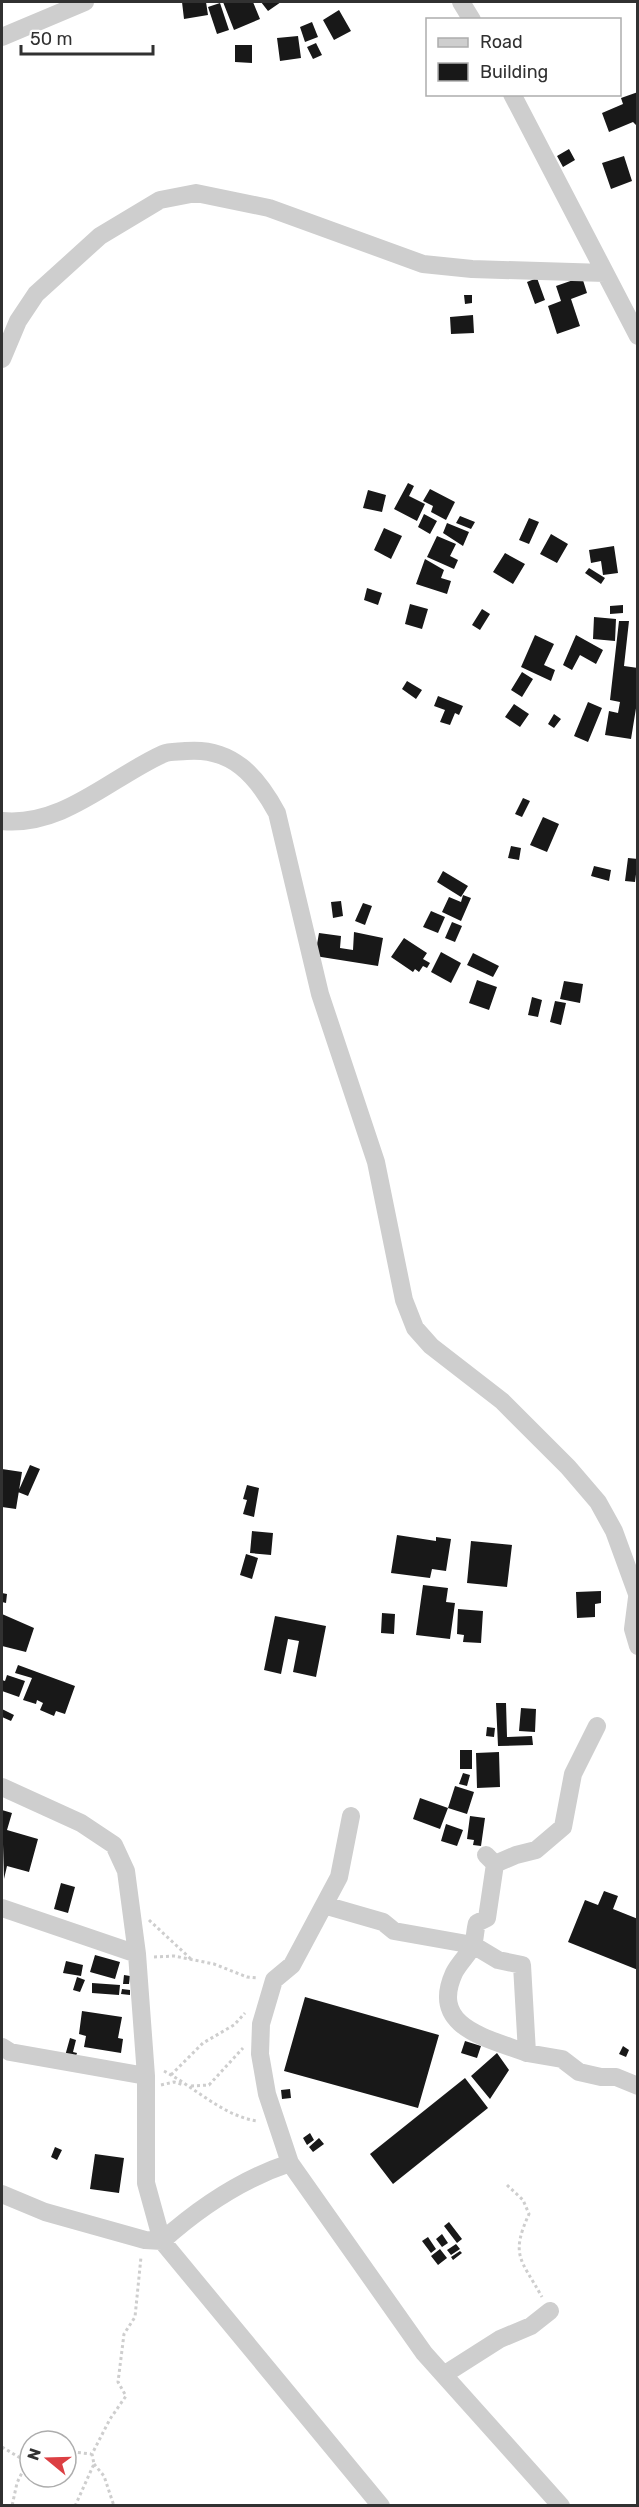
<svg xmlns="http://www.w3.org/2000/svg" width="639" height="2507" font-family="Rubik,sans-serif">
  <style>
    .building { fill: #181818 }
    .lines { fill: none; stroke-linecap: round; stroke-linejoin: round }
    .path { stroke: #cecece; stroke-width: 3; stroke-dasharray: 3 3; stroke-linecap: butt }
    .minor { stroke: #cecece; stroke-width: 18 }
  </style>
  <rect width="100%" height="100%" fill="#fff"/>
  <path class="building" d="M182,2H206L208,15L184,19Z
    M223,2H253L260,19L234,30Z
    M261,2H281L268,11Z
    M220,3L229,30L217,34L208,7Z
    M339,10L351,31L334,40L323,20Z
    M312,22L318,37L305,42L300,27Z
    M298,36L301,58L280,61L277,38Z
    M316,43L322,55L313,59L307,47Z
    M235,45H252V63L235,62Z
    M638,92V127L633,122L609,132L602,113L623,104L621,98Z
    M569,149L575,160L563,167L557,156Z
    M624,156L632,181L611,189L602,163Z
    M582,277L587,293L571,299L580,326L557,334L548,306L561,301L556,286Z
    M537,278L545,300L535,304L527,282Z
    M464,295H472V303L465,304Z
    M473,315L474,333L451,334L450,317Z
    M408,483L414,486L409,496L425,504L417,521L394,509Z
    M430,489L455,502L446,520L431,512L433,506L423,501Z
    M368,490L386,495L382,512L363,508Z
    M424,514L437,521L430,534L418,527Z
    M460,516L475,522L471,529L456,523Z
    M529,518L539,522L529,544L519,540Z
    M447,523L469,532L463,546L443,533Z
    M384,528L402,536L391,559L374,550Z
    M551,534L568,544L557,563L540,554Z
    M437,536L456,544L450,556L458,560L454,569L427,557Z
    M614,546L618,573L603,575L601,561L591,563L589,550Z
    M505,553L525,564L513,584L493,572Z
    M425,559L444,570L441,578L451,581L447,594L416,584Z
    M589,568L605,578L601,584L585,573Z
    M367,588L382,593L378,605L364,600Z
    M410,604L428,609L422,629L405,624Z
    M623,605V613L610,614V606Z
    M482,609L490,614L480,630L472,625Z
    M594,617L616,619L615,641L593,639Z
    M619,621H629L624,666L638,668V696L631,739L605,735L609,711L618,713L620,702L610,700Z
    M535,635L554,644L544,665L555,670L551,681L521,667Z
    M576,635L603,650L596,664L580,655L572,670L563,665Z
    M522,672L533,679L522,697L511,690Z
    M407,681L422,690L416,699L402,689Z
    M438,696L463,706L459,715L455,713L450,725L440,722L445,710L434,706Z
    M588,702L602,708L588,742L574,736Z
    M514,704L529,714L520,727L505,717Z
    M554,714L561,719L554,728L548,724Z
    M523,798L530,801L522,817L515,814Z
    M543,817L559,824L547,852L530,845Z
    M511,846L521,848L519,860L508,858Z
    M628,858L638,859L635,882L625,881Z
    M594,866L611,870L609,881L591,876Z
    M443,871L468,886L461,897L437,882Z
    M463,895L471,898L461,921L442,912L449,897L461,902Z
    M341,901L343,916L333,918L331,902Z
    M363,903L372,906L365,925L355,921Z
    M431,911L445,917L438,933L423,927Z
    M452,922L462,926L455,942L445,938Z
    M354,932L383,938L378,966L315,956L319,933L341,936L340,948L353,950Z
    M404,938L427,953L423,959L430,963L427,968L423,966L419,972L415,969L413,972L391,957Z
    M441,952L461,963L451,983L431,972Z
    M473,953L499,966L493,977L467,965Z
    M477,980L497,987L489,1010L469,1003Z
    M564,981L583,984L580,1003L560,999Z
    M532,997L542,1000L538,1017L528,1015Z
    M555,1001L566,1003L561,1025L550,1022Z
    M30,1465L40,1469L28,1496L18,1492Z
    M2,1469L22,1472L16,1509L2,1507Z
    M247,1485L259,1488L254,1517L243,1514L247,1500L243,1499Z
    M252,1531L273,1533L271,1555L250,1553Z
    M397,1535L436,1541V1537L451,1539L446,1571L432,1569L430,1578L391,1573Z
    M471,1541L512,1545L507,1587L467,1583Z
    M246,1554L258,1558L252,1579L240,1575Z
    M423,1585L448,1588L446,1602L455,1603L450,1639L416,1635Z
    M601,1591V1603L595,1604V1617L577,1618L576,1592Z
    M2,1593L7,1594L6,1603L2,1602Z
    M458,1609L483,1611L481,1643L463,1642L464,1635L457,1634Z
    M382,1613L395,1614L394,1634L381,1633Z
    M2,1614L34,1628L26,1652L2,1646Z
    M275,1616L326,1626L316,1677L293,1672L299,1641L288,1639L281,1674L264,1670Z
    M18,1665L75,1686L65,1714L56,1711L54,1716L40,1710L43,1703L37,1700L36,1704L23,1700L32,1678L15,1673Z
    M7,1675L25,1681L19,1697L2,1691V1680L5,1681Z
    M496,1703H506L507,1737L532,1736L533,1745L498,1746Z
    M521,1708L536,1709L535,1732L519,1731Z
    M2,1709L14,1715L11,1721L2,1717Z
    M487,1727L495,1728L494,1737L486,1736Z
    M460,1750H472V1769H460Z
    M499,1752L500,1787L477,1788L476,1753Z
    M463,1773L470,1775L467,1786L459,1784Z
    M455,1786L474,1792L467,1814L448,1808Z
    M420,1798L448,1808L440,1829L413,1819Z
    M2,1810L12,1813L7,1830L38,1839L29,1872L7,1866L4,1879Z
    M470,1816L485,1818L481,1846L473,1845L474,1840L467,1839Z
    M446,1824L463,1830L457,1846L441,1841Z
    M61,1883L75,1887L68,1913L54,1909Z
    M604,1891L618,1896L613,1909L638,1919V1970L568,1942L585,1900L598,1905Z
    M95,1955L120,1962L115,1979L90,1972Z
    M66,1961L83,1965L81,1976L63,1973Z
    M124,1975L130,1976L129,1984H123Z
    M77,1977L85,1980L80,1992L73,1990Z
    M92,1983L120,1985L119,1995L92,1993Z
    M122,1989L130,1990V1995L121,1994Z
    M305,1997L439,2035L418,2108L284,2071Z
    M82,2011L122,2017L118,2038L123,2039L121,2053L84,2047L86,2036L79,2034Z
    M70,2038L76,2040L73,2052L77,2053L75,2059L65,2056Z
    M465,2041L481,2046L477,2058L461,2053Z
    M623,2046L629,2050L626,2057L619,2054Z
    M497,2053L509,2070L490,2099L471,2076Z
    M465,2078L488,2108L393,2184L370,2154Z
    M290,2089L291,2098L282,2099L281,2090Z
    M310,2133L314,2140L307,2145L303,2138Z
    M319,2138L324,2144L313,2152L309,2147Z
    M55,2147L62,2150L57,2160L51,2157Z
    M95,2154L124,2158L119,2193L90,2189Z
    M449,2222L462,2239L457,2243L444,2226Z
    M442,2234L448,2243L442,2247L436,2239Z
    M428,2237L436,2249L431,2253L422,2241Z
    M456,2244L460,2249L451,2255L447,2250Z
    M440,2249L447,2258L438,2265L431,2256Z
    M460,2251L462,2253L453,2260L451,2257Z"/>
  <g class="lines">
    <path class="path" d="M149,1920L192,1960
      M154,1957L174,1956L214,1964L247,1977L257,1978
      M164,2071C193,2086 224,2117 258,2121
      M171,2075L203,2043L234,2025L245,2013
      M161,2085L174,2082L184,2085
      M191,2086L209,2085L243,2048
      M507,2185L523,2200L529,2214C510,2256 521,2259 542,2297
      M2,2447L27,2462L17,2483L12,2506
      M66,2451L91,2454
      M94,2464L104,2476L114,2506
      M75,2506L94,2464L92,2454L110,2419L126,2396L118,2382L124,2334L135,2317L141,2257"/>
    <path class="minor" d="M461,2L472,20
      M2,37L85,2
      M512,94L638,336
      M2,359L18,321L36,294L100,236L160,200L196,193L269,208L423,264L472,269L605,273
      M2,821C63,827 110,778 163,754C170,751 179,752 186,751C232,747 257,776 277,813L320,994L376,1162L404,1300L415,1328L431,1346L502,1401L568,1467L598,1502L614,1531L637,1594
      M638,1590L633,1629L638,1646
      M2,1787L81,1823L114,1845L126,1871L137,1954L146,2076V2183L162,2241C200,2207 242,2179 290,2163L267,2094L260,2054L261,2024L274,1980L292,1965L339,1877L351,1816
      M486,1855L495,1864L487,1918L477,1923C475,1930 475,1939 473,1946C468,1955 459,1963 454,1973C429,2028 488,2038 527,2053
      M495,1864L516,1855L536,1850L563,1827L573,1774L597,1726
      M324,1905L383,1922L394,1931L473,1945L498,1960L522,1965L527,2053L562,2059L579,2072L601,2077H616L638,2086
      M2,1908L137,1954
      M2,2047L10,2052L146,2076
      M290,2163L424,2353L561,2506
      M2,2194L45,2212L145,2240L162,2241L381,2506
      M445,2374L500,2339L531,2326L550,2311"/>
  </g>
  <rect width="639" height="2507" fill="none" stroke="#313131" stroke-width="6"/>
  <rect x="426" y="18" width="195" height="78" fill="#ffffff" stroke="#adadad" stroke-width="1.5"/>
  <rect x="438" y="38" width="30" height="9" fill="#cecece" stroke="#adadad" stroke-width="1.5"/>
  <text x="480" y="48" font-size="18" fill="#313131">Road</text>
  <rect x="438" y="63" width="30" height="18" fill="#181818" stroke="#adadad" stroke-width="1.5"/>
  <text x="480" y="78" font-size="18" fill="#313131">Building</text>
  <g transform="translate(48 2459) rotate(289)"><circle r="28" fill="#ffffff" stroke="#adadad" stroke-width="1.5"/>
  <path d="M0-4.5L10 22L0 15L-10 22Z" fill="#dc3f43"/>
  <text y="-9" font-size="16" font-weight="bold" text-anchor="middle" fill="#313131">N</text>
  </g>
  <path d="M21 45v9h132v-9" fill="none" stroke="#313131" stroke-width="3"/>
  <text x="30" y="45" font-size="18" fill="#313131" stroke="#ffffff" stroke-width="4.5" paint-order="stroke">50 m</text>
</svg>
